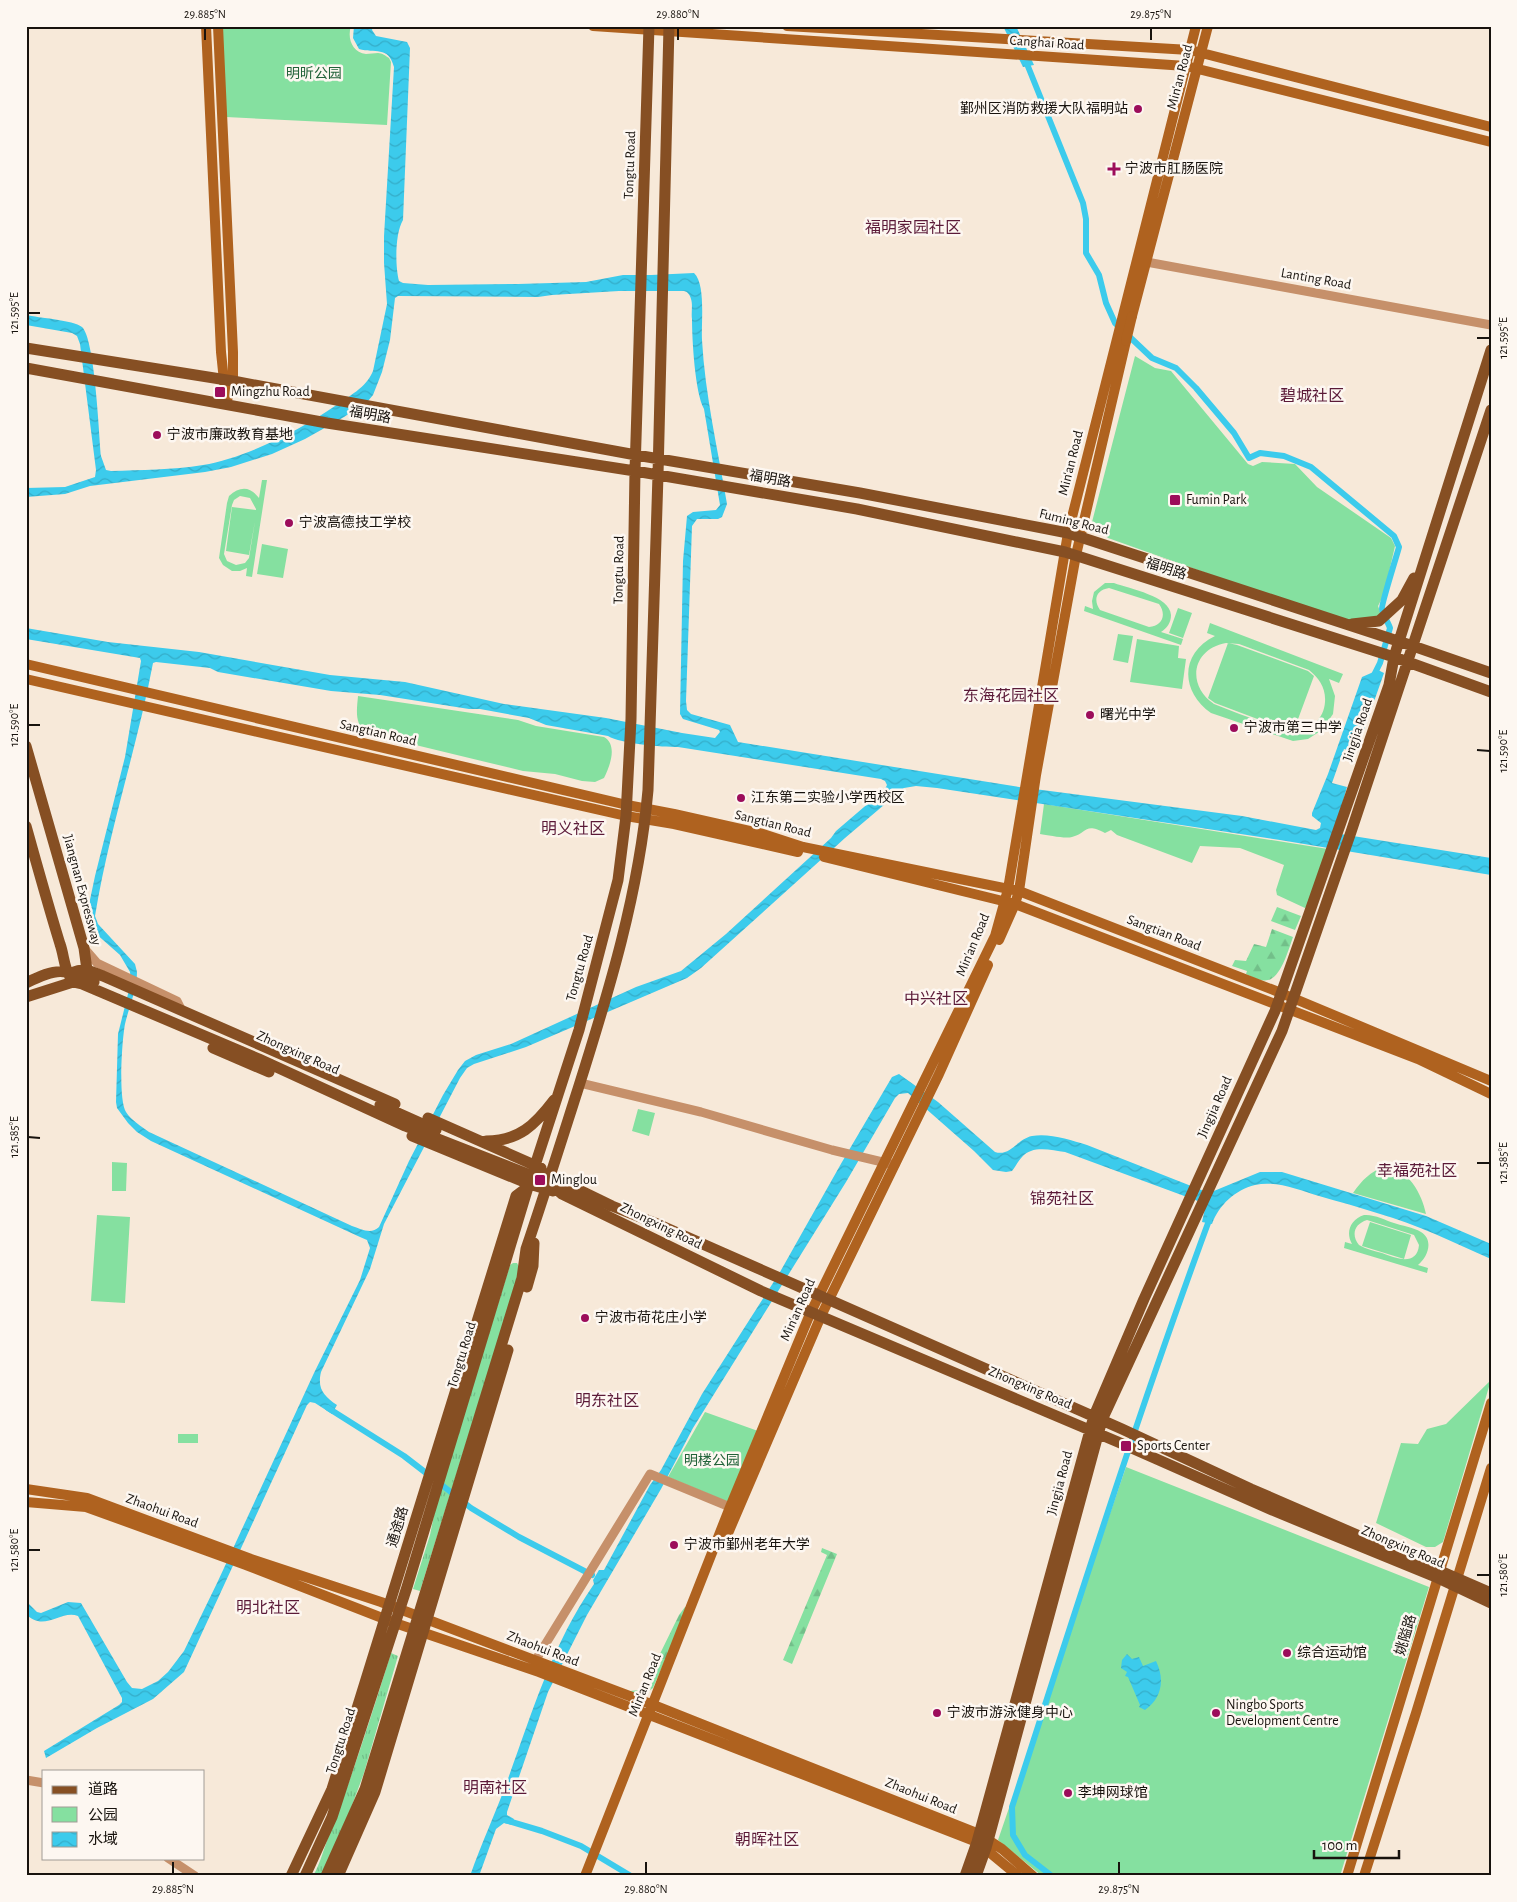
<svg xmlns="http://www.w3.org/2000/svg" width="1517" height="1902" font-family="'Alegreya Sans','Noto Sans SC',sans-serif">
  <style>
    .grass { fill: url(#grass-tufts) }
    .forest { fill: url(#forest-firs) }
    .park { fill: #85e0a0; fill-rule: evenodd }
    .water { fill: url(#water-waves); fill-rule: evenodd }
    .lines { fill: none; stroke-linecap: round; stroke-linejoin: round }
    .canal { stroke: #3ccbec; stroke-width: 6 }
    .tertiary { stroke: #c6906a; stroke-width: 9 }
    .secondary { stroke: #af621f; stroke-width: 10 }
    .primary { stroke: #864f23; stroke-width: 11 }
    .secondary-bridge { stroke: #af621f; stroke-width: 10 }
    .ticks { fill: none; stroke: #18130e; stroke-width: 2 }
    .poi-dot { fill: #9c0d5b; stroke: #fdf7f1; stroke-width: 2 }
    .labels { text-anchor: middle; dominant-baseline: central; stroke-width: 5; stroke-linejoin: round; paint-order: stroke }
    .street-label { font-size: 14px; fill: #18130e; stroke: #fdf7f1 }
    .park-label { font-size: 14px; fill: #23633a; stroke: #fdf7f1 }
    .poi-label { font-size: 14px; fill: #18130e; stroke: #fdf7f1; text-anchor: start }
    .quarter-label { font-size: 16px; fill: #5b1a38; stroke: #fdf7f1 }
    .neatline { fill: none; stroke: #18130e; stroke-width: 2 }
    .ticks-label { font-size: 12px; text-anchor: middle; fill: #18130e }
  </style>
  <defs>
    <pattern id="grass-tufts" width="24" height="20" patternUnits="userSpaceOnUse" patternTransform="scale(1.25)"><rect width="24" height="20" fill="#85e0a0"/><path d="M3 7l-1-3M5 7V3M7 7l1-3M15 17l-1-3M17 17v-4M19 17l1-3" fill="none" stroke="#72bf89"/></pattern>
    <pattern id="forest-firs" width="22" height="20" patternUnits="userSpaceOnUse" patternTransform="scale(1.25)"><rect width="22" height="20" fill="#85e0a0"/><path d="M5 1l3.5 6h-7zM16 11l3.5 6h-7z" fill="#72bf89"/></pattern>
    <pattern id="water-waves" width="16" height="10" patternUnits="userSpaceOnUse" patternTransform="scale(1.25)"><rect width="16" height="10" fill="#3ccbec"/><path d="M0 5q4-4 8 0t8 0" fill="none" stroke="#34adc9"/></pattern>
  </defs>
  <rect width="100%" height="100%" fill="#f7e9d9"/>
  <path class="grass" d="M513,1263H517L519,1267V1273L420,1591L413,1589L430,1535L436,1505L510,1265Z
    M391,1653L398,1656L364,1773L351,1808L321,1876H313C321,1862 324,1847 330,1833C353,1774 372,1714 391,1653Z"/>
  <path class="forest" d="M1277,907L1301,916L1295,930L1271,921Z
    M1272,929L1293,937C1289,948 1281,978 1268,980C1261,982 1252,977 1246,974L1247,971L1232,966L1235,960L1246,961L1254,944L1266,947Z
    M822,1548L837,1554L792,1664L783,1660L827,1555L821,1552Z
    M685,1607L688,1608L653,1688L644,1695H630V1691L639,1690L648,1684L655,1664L679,1615Z"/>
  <path class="park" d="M222,26H351C347,38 352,52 366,54C370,54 374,53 378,53C382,53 386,56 389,58L391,62L387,125L226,117Z
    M1135,356L1155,368L1171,371L1248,464L1253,466L1262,462L1295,464L1317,487L1391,538L1395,546L1384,594L1378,606L1382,617L1346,623L1108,538L1092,522Z
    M262,480H267L252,577L246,576L247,568L240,571H232L223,565L219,558L227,503L229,496C240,486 250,486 259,498ZM240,496L250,498L256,509V510L232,507L226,551L249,555L255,521L249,558L245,563L236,565L227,561L224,554L232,505L234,500Z
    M262,544L288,549L283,578L257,574Z
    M1105,583H1114C1130,589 1170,596 1171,615C1171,623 1167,628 1161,632L1183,639L1181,645L1084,611L1085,606L1093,609L1092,601L1094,592ZM1109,588L1159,604C1167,615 1162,626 1149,627L1100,610C1093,600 1096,590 1109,588Z
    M1178,608L1192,613L1183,638L1169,633Z
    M1210,623L1343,674L1339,683L1329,679L1335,696L1333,714L1322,730L1308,739L1293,741L1211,713C1180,691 1180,653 1215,636L1207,633ZM1226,643L1239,644L1309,670C1319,678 1326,688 1325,702C1324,721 1306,735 1287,731C1280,730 1272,726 1265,723C1248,717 1231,711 1214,704C1186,685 1192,649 1226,643Z
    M1118,634L1133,636L1128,663L1113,660Z
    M1137,639L1179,646L1178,658L1186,659L1182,689L1130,682Z
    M1228,643L1237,645L1308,671L1314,676L1294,730H1287L1215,703L1208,698Z
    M358,696L518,720L536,726L604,737C618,745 610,766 604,778L595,782L582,781L555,774L523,771L366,733C354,723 357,709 358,696Z
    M1044,804L1328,849L1311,903L1305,908L1277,895L1276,890L1284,865L1240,848L1200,846L1192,863L1117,835L1111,830L1105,833C1084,822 1088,833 1072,837C1065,839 1048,835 1040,834Z
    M638,1109L655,1113L649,1136L632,1131Z
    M112,1162L127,1163L126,1191H112Z
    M1385,1166C1408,1168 1422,1194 1426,1214L1353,1193C1362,1180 1370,1172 1385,1166Z
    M97,1215L130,1217L125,1303L91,1301Z
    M1364,1215C1374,1214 1385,1220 1394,1223C1402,1226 1413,1227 1421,1232C1434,1240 1428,1257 1418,1265L1428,1268L1427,1273L1344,1248L1345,1242L1352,1244C1345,1232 1351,1219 1364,1215ZM1367,1220L1414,1235L1419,1245C1417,1267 1395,1258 1382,1253C1374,1251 1366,1249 1359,1245C1351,1235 1354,1224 1367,1220Z
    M1370,1222L1411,1235L1404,1259L1362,1246Z
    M1491,1380L1443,1542L1435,1547H1426L1376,1523L1401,1443L1418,1444L1427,1429L1446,1424Z
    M705,1412L758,1431L728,1502L668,1477Z
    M178,1434H198V1443H178Z
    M1126,1467L1429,1587L1340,1876H1042L998,1840Z"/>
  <path class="water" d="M354,26H373L372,30L376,36L407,42L410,48L403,220C395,233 395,266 399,281L403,283L428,285L518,284L586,282L623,275H651L694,273C706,284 701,323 702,340C705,395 718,450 727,504L722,517L718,519H697L692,526L686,701L687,710L691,714L730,725L738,742L1019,787L1242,816L1316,830L1320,828L1321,823L1312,816V813L1328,774L1362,677L1378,670L1384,673L1358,747L1354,752L1344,749L1332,783L1347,787L1334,833L1491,858V875L1280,840L937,788L916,786L904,788L845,838L701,968L687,978L526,1047L474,1064L467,1068L460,1078L384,1224L370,1269L321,1372C317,1389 324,1396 337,1405L332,1414L315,1403L310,1402L307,1405L184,1672L153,1699L97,1728L46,1758L44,1751L119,1705L122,1702V1698L78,1616C61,1609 44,1633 26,1614V1601L37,1612L41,1613L68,1602L81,1603L127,1682L132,1688L142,1689L158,1681L168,1672L184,1651L218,1581L314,1373L360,1280L370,1248L367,1240L360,1237L151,1141L137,1132L128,1123L117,1108L116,1102L118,1034L131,982L130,972L120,955L94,932L90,926L87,914L95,876L125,757L141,661L140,658L26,639V628L108,642L199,652L330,675L405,682L504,704L606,718L682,733L715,738L720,732L719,730L683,719L680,714L683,561L687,516L693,512L716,510L720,505L704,409C695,393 692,340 692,319C691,313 693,305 691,299C690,295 688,292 684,291H619L552,295L538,297L398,296L395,298L390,340L382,372L373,395L368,401L344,417L305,439L272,454L231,467L205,472L90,486L65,494L26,497V488L65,487L95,477L96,470L80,344L77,336L72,333L26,325V315C39,318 73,320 82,327C95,339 99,434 101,456L106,470L111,471C141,470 172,470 203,465C245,458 299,431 335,406C349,396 366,388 373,371L387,304L384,263V236L394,67C388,45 375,54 359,49L353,38ZM156,662L210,668L218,672L331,691L380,695L469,709H480L529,718L546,725L608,736C621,744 662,747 678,747L881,779L885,781L887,785L885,789L836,831L831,838L726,934L681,971L636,987L511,1044L476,1055L465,1061L458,1070L443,1095L409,1161L379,1227C371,1235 361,1229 352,1226L149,1132C141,1126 131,1120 126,1112C118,1099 122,1040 125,1024C129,1007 137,989 137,972L135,964L98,924L95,916C109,830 137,748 153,663Z
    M1003,26H1016L1034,65L1023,67Z
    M899,1074L938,1102L995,1152C1010,1157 1017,1139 1032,1136C1050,1133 1070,1140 1087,1145L1209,1193L1260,1172H1282L1426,1216L1491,1244V1259C1472,1251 1454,1242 1435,1234C1398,1218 1358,1207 1319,1196C1299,1190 1276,1180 1255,1185C1235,1190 1219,1205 1212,1224L1202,1222L1206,1204L1065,1152C1051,1150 1032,1145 1022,1157C1018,1161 1016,1166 1012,1171L1006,1172L993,1170L974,1151L908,1093L899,1094L895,1098L846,1182L693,1428L661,1489L587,1615L548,1692L507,1812V1815L514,1819L512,1825L504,1823L496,1829L479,1876H470C482,1842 497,1810 509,1776C533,1710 553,1643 594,1584L593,1580L599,1570H604L650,1485L661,1470L702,1394L780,1272L842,1162L892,1077Z
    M1127,1654L1132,1659L1139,1657L1143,1666L1156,1661C1165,1679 1162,1698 1145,1710L1139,1707L1140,1705L1128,1677L1125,1676L1127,1672L1121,1668L1122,1660Z"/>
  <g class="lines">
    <path class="canal" d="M1025,59L1083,203L1086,219V253L1099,275L1106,303L1115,323L1152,358L1176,368L1196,388L1234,433L1249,458L1260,453L1284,456L1311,467L1394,536L1399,547C1397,555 1381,605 1382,609C1383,615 1388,622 1390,628L1380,663L1373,677
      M328,1408L404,1456L430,1476
      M438,1482L471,1508L519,1537L592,1575
      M505,1820L542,1831L581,1846L631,1876
      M1052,1876L1025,1855L1013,1835L1012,1807C1076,1609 1139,1410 1211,1215"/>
    <path class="tertiary" d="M1141,261L1491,325
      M84,948L97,963L177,1001L182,1011
      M580,1083L701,1112L832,1150L895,1165
      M532,1666L650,1474L730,1507
      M26,1780L44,1783
      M168,1858L195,1876"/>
    <path class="secondary" d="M206,26L221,352L226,400
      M218,26L233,352V381L226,403
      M593,26L1186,66L1491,142
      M787,26L1190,50L1491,127
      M1132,316L1208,26
      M26,664L627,805L674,814L763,834L803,847L1019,891L1281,993L1491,1081
      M26,679L626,816L674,824L798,852
      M824,857L1015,904L1418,1059L1491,1094
      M999,940L1015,904L1019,891L1036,775L1076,555L1126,341
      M26,1489L87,1498L251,1559L381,1602L656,1706L979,1834L1002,1849L1033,1876
      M26,1502L86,1507L246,1565L395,1623L539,1672L977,1842L1018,1876
      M723,1545L821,1316L939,1074L988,965
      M585,1876L730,1507L810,1314L995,936L1008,889L1068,533L1196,26
      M1347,1876L1491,1403
      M1364,1876L1416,1713L1491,1468"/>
    <path class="primary" d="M26,348L233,381L636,455L860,493L1068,533L1413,646L1491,673
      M26,368L327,423L635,471L857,509L1065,552L1394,657L1491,692
      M1352,624L1379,621L1402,600L1414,578
      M26,746L84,948L87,970L84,976
      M26,826C37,865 48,905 60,944C64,955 64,968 70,977
      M74,972C84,967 92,972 103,976L395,1104
      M26,983C57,968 63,968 94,982
      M26,997L73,982L82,984L259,1059L405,1126L548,1182L562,1194L761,1291L1118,1442L1272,1510L1438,1578L1491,1603
      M213,1048L269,1072
      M380,1105L436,1130
      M428,1118L541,1168
      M412,1136L529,1184L553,1191
      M486,1141C519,1141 535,1125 554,1100
      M544,1173L612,1206L655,1223L1122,1429L1251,1489L1491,1593
      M527,1287L533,1266L534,1243
      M291,1876L332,1789L516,1196L528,1187
      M305,1876L332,1817L407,1587L529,1184L579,1030L618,880L626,816L631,719L635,471L649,26
      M326,1876L365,1789L522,1278L526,1249C544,1196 561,1142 578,1089C609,991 639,893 648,790L658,475L669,26
      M338,1876L375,1792L508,1350
      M965,1876L977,1842L1094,1416L1144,1299L1275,1011L1389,685L1394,657L1491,350
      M976,1876L986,1848L1102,1420L1282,1031L1351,832L1491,410"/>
    <path class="secondary-bridge" d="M1126,341L1132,316"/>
  </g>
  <path class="ticks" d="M205,40V28M678,40V28M1151,40V28M28,313H40M1477,338H1490M28,725H40M1477,750L1490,751M28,1137L40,1138M1477,1163H1490M28,1550H40M1477,1575H1490M173,1874V1862M646,1874V1862M1119,1874V1862"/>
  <g class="poi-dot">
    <circle cx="1138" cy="109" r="5"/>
    <path d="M1111.5 161.5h5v5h5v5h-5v5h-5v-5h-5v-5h5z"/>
    <rect x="214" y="386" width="12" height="12" rx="2.5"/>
    <circle cx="157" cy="435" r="5"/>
    <rect x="1169" y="494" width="12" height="12" rx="2.5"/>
    <circle cx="289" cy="523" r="5"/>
    <circle cx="1090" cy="715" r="5"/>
    <circle cx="1234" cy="728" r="5"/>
    <circle cx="741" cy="798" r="5"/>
    <rect x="534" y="1174" width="12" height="12" rx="2.5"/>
    <circle cx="585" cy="1318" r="5"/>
    <rect x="1120" y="1440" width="12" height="12" rx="2.5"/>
    <circle cx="674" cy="1545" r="5"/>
    <circle cx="1287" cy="1653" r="5"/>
    <circle cx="937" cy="1713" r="5"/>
    <circle cx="1216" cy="1713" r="5"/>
    <circle cx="1068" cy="1793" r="5"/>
  </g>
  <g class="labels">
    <g class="street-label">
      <text transform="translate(1047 43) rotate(4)">Canghai Road</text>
      <text transform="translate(1180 77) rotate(-75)">Min'an Road</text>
      <text transform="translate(630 165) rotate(-88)">Tongtu Road</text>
      <text transform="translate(1316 279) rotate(10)">Lanting Road</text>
      <text transform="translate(370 415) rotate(10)">福明路</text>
      <text transform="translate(1071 463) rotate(-76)">Min'an Road</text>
      <text transform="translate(770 479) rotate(10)">福明路</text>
      <text transform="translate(1074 522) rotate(14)">Fuming Road</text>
      <text transform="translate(1166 569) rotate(18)">福明路</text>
      <text transform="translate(619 570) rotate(-89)">Tongtu Road</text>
      <text transform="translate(1358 730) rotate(-71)">Jingjia Road</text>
      <text transform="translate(378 733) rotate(13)">Sangtian Road</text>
      <text transform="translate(773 824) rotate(14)">Sangtian Road</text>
      <text transform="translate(82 890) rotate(75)">Jiangnan Expressway</text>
      <text transform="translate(1164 933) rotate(21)">Sangtian Road</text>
      <text transform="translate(973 945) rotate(-67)">Min'an Road</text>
      <text transform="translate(580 968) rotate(-74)">Tongtu Road</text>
      <text transform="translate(298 1053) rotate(24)">Zhongxing Road</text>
      <text transform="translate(1215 1107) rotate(-66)">Jingjia Road</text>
      <text transform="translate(661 1226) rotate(26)">Zhongxing Road</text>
      <text transform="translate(798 1310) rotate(-66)">Min'an Road</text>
      <text transform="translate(462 1355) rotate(-73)">Tongtu Road</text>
      <text transform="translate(1030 1388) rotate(23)">Zhongxing Road</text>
      <text transform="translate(1060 1483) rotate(-75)">Jingjia Road</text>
      <text transform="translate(162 1511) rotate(20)">Zhaohui Road</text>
      <text transform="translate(398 1527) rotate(-73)">通途路</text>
      <text transform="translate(1403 1547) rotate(23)">Zhongxing Road</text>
      <text transform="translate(1406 1635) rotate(-73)">姚隘路</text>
      <text transform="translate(543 1649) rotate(21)">Zhaohui Road</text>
      <text transform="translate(645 1685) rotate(-68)">Min'an Road</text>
      <text transform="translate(341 1741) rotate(-72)">Tongtu Road</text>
      <text transform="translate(921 1796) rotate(22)">Zhaohui Road</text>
    </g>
    <g class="park-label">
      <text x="314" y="74">明昕公园</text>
      <text x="712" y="1461">明楼公园</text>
    </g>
    <g class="poi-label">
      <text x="1128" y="109" text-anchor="end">鄞州区消防救援大队福明站</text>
      <text x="1125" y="169">宁波市肛肠医院</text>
      <text x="231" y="392">Mingzhu Road</text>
      <text x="167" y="435">宁波市廉政教育基地</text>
      <text x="1186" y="500">Fumin Park</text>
      <text x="299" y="523">宁波高德技工学校</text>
      <text x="1100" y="715">曙光中学</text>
      <text x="1244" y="728">宁波市第三中学</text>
      <text x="751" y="798">江东第二实验小学西校区</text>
      <text x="551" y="1180">Minglou</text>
      <text x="595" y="1318">宁波市荷花庄小学</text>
      <text x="1137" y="1446">Sports Center</text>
      <text x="684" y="1545">宁波市鄞州老年大学</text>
      <text x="1297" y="1653">综合运动馆</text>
      <text x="1226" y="1705">Ningbo Sports<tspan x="1226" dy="16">Development Centre</tspan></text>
      <text x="947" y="1713">宁波市游泳健身中心</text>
      <text x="1078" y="1793">李坤网球馆</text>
    </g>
    <g class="quarter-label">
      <text x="913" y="228">福明家园社区</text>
      <text x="1312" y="396">碧城社区</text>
      <text x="1011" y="696">东海花园社区</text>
      <text x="573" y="829">明义社区</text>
      <text x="936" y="999">中兴社区</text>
      <text x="1417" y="1171">幸福苑社区</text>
      <text x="1062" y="1199">锦苑社区</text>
      <text x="607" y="1401">明东社区</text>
      <text x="268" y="1608">明北社区</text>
      <text x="495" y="1788">明南社区</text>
      <text x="767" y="1840">朝晖社区</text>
    </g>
  </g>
  <rect width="1517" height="1902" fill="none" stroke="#fdf7f1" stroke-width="55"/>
  <rect x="42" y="1770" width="162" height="90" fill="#fdf7f1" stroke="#a19c96"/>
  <rect x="52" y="1786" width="25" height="8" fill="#864f23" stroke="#a19c96"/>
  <text x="88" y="1794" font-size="15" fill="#18130e">道路</text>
  <rect x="52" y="1807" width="25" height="15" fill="#85e0a0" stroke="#a19c96"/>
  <text x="88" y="1820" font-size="15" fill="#18130e">公园</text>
  <rect x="52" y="1832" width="25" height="15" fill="url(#water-waves)" stroke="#a19c96"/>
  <text x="88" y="1844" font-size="15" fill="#18130e">水域</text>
  <path d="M1314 1850v8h85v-8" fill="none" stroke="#18130e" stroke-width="2.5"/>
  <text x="1322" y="1850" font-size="15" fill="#18130e" stroke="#fdf7f1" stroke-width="4" paint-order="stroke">100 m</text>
  <rect x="28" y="28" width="1462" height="1846" class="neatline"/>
  <g class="ticks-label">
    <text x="205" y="18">29.885°N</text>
    <text x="678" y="18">29.880°N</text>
    <text x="1151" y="18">29.875°N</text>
    <text transform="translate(14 313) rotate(-90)" y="4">121.595°E</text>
    <text transform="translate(1503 338) rotate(-90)" y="4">121.595°E</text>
    <text transform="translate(14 725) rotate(-90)" y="4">121.590°E</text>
    <text transform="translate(1503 751) rotate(-90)" y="4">121.590°E</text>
    <text transform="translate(14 1137) rotate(-90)" y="4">121.585°E</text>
    <text transform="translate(1503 1163) rotate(-90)" y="4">121.585°E</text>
    <text transform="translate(14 1550) rotate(-90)" y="4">121.580°E</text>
    <text transform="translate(1503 1575) rotate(-90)" y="4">121.580°E</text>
    <text x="173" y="1893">29.885°N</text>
    <text x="646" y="1893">29.880°N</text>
    <text x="1119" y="1893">29.875°N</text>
  </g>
</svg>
